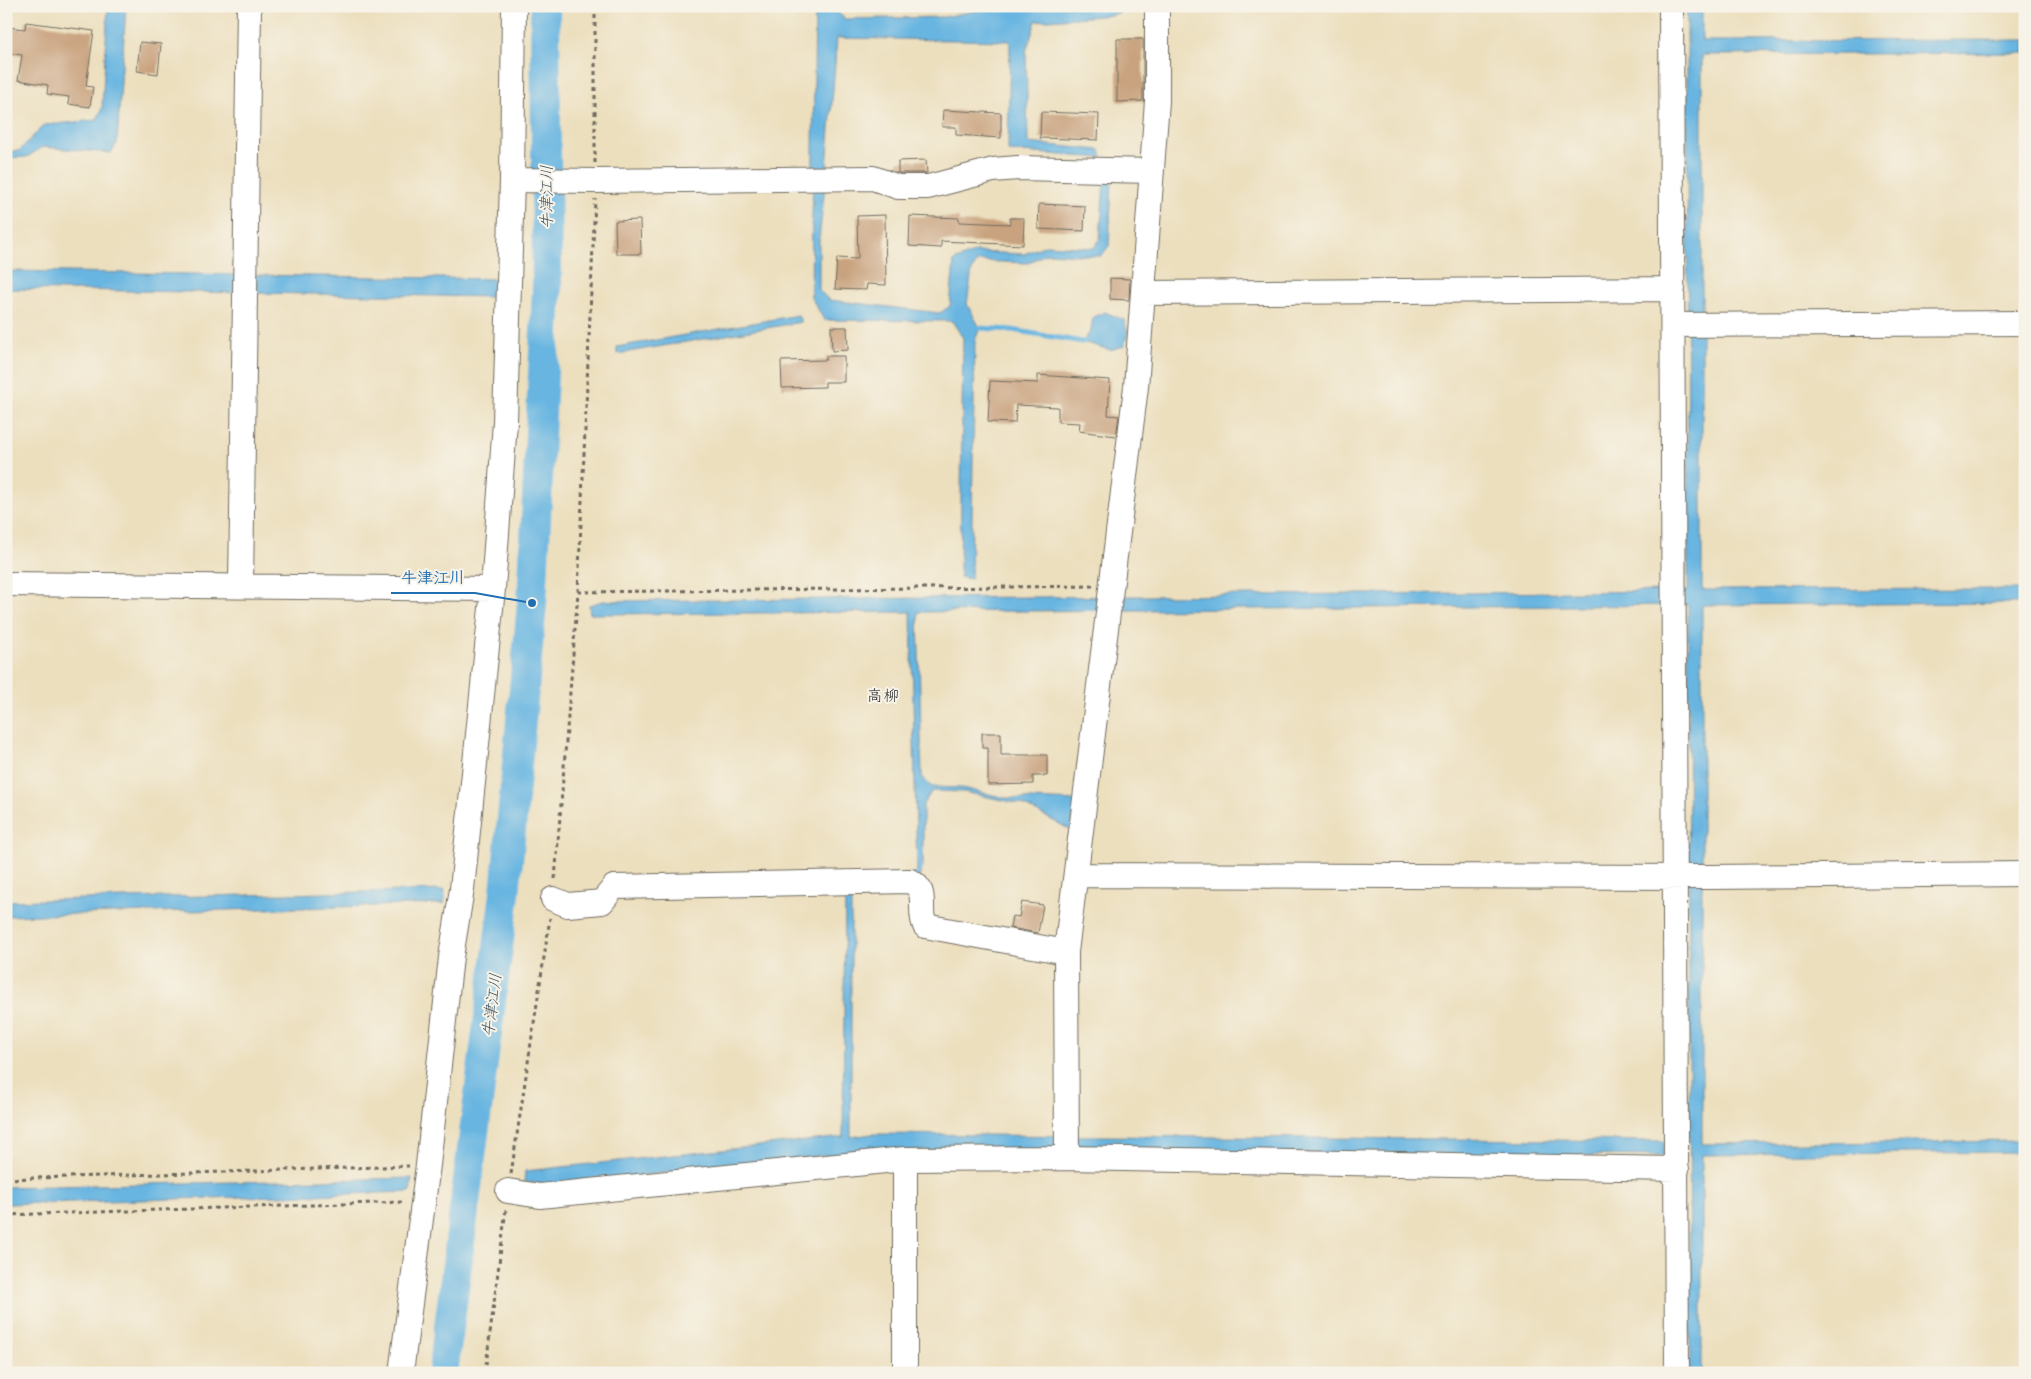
<svg xmlns="http://www.w3.org/2000/svg" width="2031" height="1379" font-family="'Patrick Hand','Klee One',sans-serif">
  <style>
    .water { fill: #67b5e1; stroke: #497086 }
    .lines { fill: none; stroke-linecap: round; stroke-linejoin: round }
    .stream { stroke: #67b5e1; stroke-width: 5 }
    .river { stroke: #67b5e1; stroke-width: 30 }
    .building { fill: #c9a37f }
    .minor-casing { stroke: #6f6a5e; stroke-width: 26 }
    .path { stroke: #6f6a5e; stroke-width: 3; stroke-dasharray: 4 4; stroke-linecap: butt }
    .minor { stroke: #fff; stroke-width: 24 }
    .labels { text-anchor: middle; dominant-baseline: central; stroke-width: 4; stroke-linejoin: round; paint-order: stroke }
    .water-label { font-size: 16px; font-style: italic; fill: #3d5462; stroke: #f7f3e8 }
    .neighbourhood-label { font-size: 16px; fill: #2b2b2b; stroke: #f7f3e8 }
    .leader { fill: none; stroke: #1f6fb2; stroke-width: 2 }
    .callout-dot { fill: #1f6fb2; stroke: #f7f3e8; stroke-width: 2 }
    .callout-label { font-size: 16px; text-anchor: middle; font-weight: bold; fill: #1f6fb2; stroke: #f7f3e8; stroke-width: 4; stroke-linejoin: round; paint-order: stroke }
  </style>
  <rect width="100%" height="100%" fill="#f7f3e8"/>
  <filter id="ink" filterUnits="userSpaceOnUse"><feTurbulence type="fractalNoise" baseFrequency=".02" numOctaves="2"/><feDisplacementMap in="SourceGraphic" scale="10" xChannelSelector="R" yChannelSelector="G"/><feConvolveMatrix kernelMatrix="1 2 1 2 8 2 1 2 1" color-interpolation-filters="sRGB"/></filter>
  <filter id="wash" filterUnits="userSpaceOnUse"><feTurbulence type="fractalNoise" baseFrequency=".0096" numOctaves="4" result="noise"/><feDisplacementMap in="SourceGraphic" scale="20" xChannelSelector="R" yChannelSelector="G"/><feGaussianBlur stdDeviation="1.12" result="paint"/><feColorMatrix in="noise" values="0 0 0 0 0 0 0 0 0 0 0 0 0 0 0 0 0 1.4 0 .05"/><feComposite in="paint" operator="in"/></filter>
  <g filter="url(#wash)">
    <rect width="100%" height="100%" fill="#ecdfbe"/>
    <path class="water" d="M108,6H126L117,143L111,153L43,147L27,157L6,158V151H19L44,125L97,120L102,108Z
      M815,6H835L836,11L845,19L944,17L1000,6H1137L1112,15L1036,21L1026,52L1028,143L1100,150L1102,158L1008,151L1010,41L837,38L827,167L819,240V290L829,300L940,313L950,306L954,261L976,252L1024,254L1046,245L1094,248L1100,239L1104,181H1112L1109,246L1101,256L1047,253L1028,263L978,261L972,270L967,304L980,328L975,340L971,579L960,577L963,338L952,321L824,320L811,297Z
      M1687,6H1702V41L2025,40V53L1702,55V590L2025,589V603L1702,605V1144L2025,1141V1152L1702,1155V1373H1690L1688,605L918,612L922,778L932,787L962,788L1006,798L1076,801L1071,830L1021,804L964,792L932,791L923,804V867L911,897L851,899V1137L872,1134L1664,1141V1156L875,1150L552,1185L524,1182L525,1171L843,1137L845,893L917,872L911,612L590,614L589,605L603,601L1688,591Z
      M6,271L499,279L498,297L6,289Z
      M1105,312L1124,320L1128,333L1124,346L1110,350L1083,342L1091,330L1093,317Z
      M798,315L801,322L617,354V347Z
      M445,890L444,904L6,916V901Z
      M412,1178L410,1192L6,1204V1187Z"/>
    <g class="lines">
      <path class="stream" d="M980,328L1012,330L1083,342"/>
      <path class="river" d="M443,1373L505,893L532,603L547,289L545,6"/>
    </g>
    <g id="blocks">
      <path class="building" d="M26,22L94,31L86,86L93,87L90,107L68,104L69,97L47,94L48,85L18,80L22,55L6,53V27L25,29Z
        M1117,39H1143V101L1117,102Z
        M140,42L161,44L158,74L137,71Z
        M943,110L1001,113V138L956,135V127H942Z
        M1041,112L1099,114L1098,140L1040,138Z
        M926,160L927,173H898V161Z
        M1039,204L1085,206L1084,231L1038,229Z
        M885,215L886,285L867,284L866,290L835,289L837,258L858,259L857,216Z
        M910,216L959,218V222L1010,224V218H1024L1023,245L941,241V248L909,246Z
        M640,220L641,254H616L615,221Z
        M1110,278L1130,279L1129,300L1110,299Z
        M831,327H847L848,350L832,351Z
        M826,356H844V382H825V387L782,388L781,361L826,360Z
        M1038,375L1110,380L1108,415L1119,416L1116,436L1079,431L1080,423L1058,422V407L1016,405L1015,423L988,422L990,381L1038,383Z
        M982,733H1001V755H1047V776H1033V784L988,785V748H982Z
        M1022,902L1043,905L1038,933L1010,928L1012,916L1019,917Z"/>
    </g>
  </g>
  <g filter="url(#ink)">
    <use href="#blocks" fill-opacity="0" stroke="#6f6a5e" stroke-width="1"/>
    <g class="lines">
      <defs>
        <path id="minor" d="M1671,6L1677,1373
          M512,180L595,181L873,178L898,187H928L993,170L1018,168L1152,171
          M1143,293L1673,289
          M1673,325L2025,323
          M6,584L493,589
          M241,586L249,6
          M1076,875L1710,877L2025,874
          M553,899L568,905L602,902L614,887L910,881C930,891 917,909 925,926L1066,952
          M1067,1158L1066,952L1136,387L1157,101V6
          M905,1159V1373
          M508,1191L540,1196L905,1159L1067,1158L1677,1169
          M401,1373L428,1165L451,957L462,889L493,589L505,422L512,180L514,6"/>
      </defs>
      <use href="#minor" class="minor-casing"/>
      <path class="path" d="M595,163V6
        M578,592L1093,586
        M555,879L578,592L595,199
        M511,1174L550,918
        M6,1179L409,1166
        M6,1215L405,1202
        M485,1373L506,1209"/>
      <use href="#minor" class="minor"/>
    </g>
  </g>
  <g class="labels">
    <g class="water-label">
      <text transform="translate(546 197) rotate(-90)">牛津江川</text>
      <text transform="translate(491 1005) rotate(-83)">牛津江川</text>
    </g>
    <g class="neighbourhood-label">
      <text x="883" y="695">高柳</text>
    </g>
  </g>
  <path class="leader" d="M532 603L475 593H391"/>
  <circle class="callout-dot" cx="532" cy="603" r="5"/>
  <g class="callout-label">
    <text x="433" y="583">牛津江川</text>
  </g>
  <rect width="2031" height="1379" fill="none" stroke="#f7f3e8" stroke-width="25"/>
</svg>
